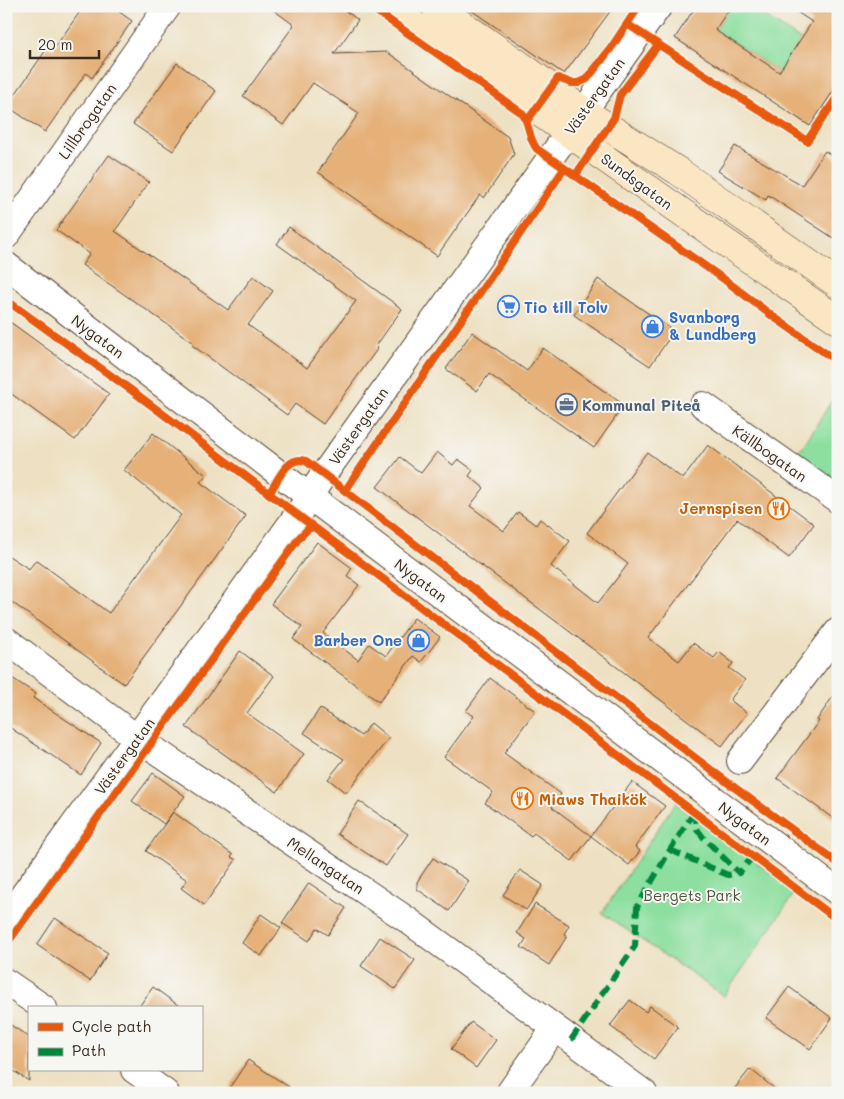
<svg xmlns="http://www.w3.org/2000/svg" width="844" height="1099" font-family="Mali,sans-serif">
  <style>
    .green { fill: #8cdf9f; stroke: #64845e }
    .building { fill: #e5b179 }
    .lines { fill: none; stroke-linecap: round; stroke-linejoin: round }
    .minor-casing { stroke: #564537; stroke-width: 28 }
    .secondary-casing { stroke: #564537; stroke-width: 29 }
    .minor { stroke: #fff; stroke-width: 26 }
    .secondary { stroke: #fbe6c4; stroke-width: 28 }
    .quiet { stroke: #00873e; stroke-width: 6; stroke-dasharray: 12 6; stroke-linecap: butt }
    .cycleway-casing { stroke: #f6f6f2; stroke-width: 11 }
    .cycleway { stroke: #e8590c; stroke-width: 8 }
    .labels { text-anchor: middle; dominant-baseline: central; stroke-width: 4; stroke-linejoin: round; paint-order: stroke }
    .street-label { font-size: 15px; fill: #3b2a1e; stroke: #f6f6f2 }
    .shop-label { font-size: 15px; font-weight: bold; fill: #366cbe; stroke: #f6f6f2; text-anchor: start }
    .service-label { font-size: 15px; font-weight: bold; fill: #4e5e75; stroke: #f6f6f2; text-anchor: start }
    .food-label { font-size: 15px; font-weight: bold; fill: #c56008; stroke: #f6f6f2; text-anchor: end }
    .park-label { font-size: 15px; fill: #4f573e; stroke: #f6f6f2 }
  </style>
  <rect width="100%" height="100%" fill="#f6f6f2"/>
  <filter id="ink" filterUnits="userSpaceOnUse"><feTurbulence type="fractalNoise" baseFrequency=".02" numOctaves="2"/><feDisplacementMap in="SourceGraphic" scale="10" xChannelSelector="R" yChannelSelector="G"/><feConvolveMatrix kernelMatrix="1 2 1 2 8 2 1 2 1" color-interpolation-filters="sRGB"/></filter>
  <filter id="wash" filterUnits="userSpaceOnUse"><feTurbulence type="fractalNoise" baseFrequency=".0096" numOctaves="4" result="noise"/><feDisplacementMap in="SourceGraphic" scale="20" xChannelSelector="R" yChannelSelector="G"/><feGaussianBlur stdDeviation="1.12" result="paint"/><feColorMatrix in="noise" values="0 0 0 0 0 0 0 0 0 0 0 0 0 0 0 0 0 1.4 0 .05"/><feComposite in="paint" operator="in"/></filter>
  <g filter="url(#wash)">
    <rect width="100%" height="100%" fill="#eee1c3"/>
    <path class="green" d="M731,6H749L801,40L779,72L715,30Z
      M838,391V495L788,464L805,443Z
      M675,803L796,891L724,996L602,913Z"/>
    <g id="blocks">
      <path class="building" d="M84,6H111L132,21L92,78L86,73L45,132L7,106L48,47L53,50Z
        M268,6H339L358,20L334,54L387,52L508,137L514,154L484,198L480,195L437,256L318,172L359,113L313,83L283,125L243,96L294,25Z
        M465,6H614L564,74Z
        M696,6H731L715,30L779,72L812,22L788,6H838V84L810,126L675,38Z
        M177,63L216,91L173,151L133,124Z
        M735,146L802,185L825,151L838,160V241L768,195L766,200L718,171Z
        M109,155L149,182L115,231L228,310L253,276L273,291L248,325L307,368L356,301L277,244L289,227L402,309L376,346L378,348L323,424L295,404L287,415L192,345L194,343L82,265L90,254L56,230Z
        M598,279L674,331L650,366L574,315Z
        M6,319L109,394L75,440L6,390Z
        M472,332L527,371L543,348L624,405L594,448L489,374L477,391L446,369Z
        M153,433L206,475L200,482L246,516L124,684L6,598V554L29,569L36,560L109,613L181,515L124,470Z
        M708,445L814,524L789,558L737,519L648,638L679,661L693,643L714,658L719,652L733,663L729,668L745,680L730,700L747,713L722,746L377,487L400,457L421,473L437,452L453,465L458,459L473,470L469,476L484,488L470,506L504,531L518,512L536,525L540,519L570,541L551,566L598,603L628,564L587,533L647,452L683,479Z
        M317,542L352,568L347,576L359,585L323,633L358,660L369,644L386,656L414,618L440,637L421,662L413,656L379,702L293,639L302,627L271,604Z
        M240,651L274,676L247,713L304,754L277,792L186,727Z
        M6,674L36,694L33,698L101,743L81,775L6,725Z
        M490,678L535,711L504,753L561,794L552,807L591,836L572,861L534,833L531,836L485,803L493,792L444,757L474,716L466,711Z
        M838,689V822L777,778L819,721L817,720Z
        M320,708L361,736L371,723L389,738L346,793L328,779L344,759L304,733Z
        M153,773L185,796L164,824L132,801Z
        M632,782L665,806L635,847L640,851L629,865L591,836Z
        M359,801L408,834L386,866L337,834Z
        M173,812L233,855L231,857L236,860L204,905L181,888L187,880L146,851Z
        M433,858L469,881L449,911L417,889V882Z
        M520,870L543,885L526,910L503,895Z
        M309,883L346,908L328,935L317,928L309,941L282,923Z
        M535,904L569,925L564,934L567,936L549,965L521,947L526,939L517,933Z
        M261,914L281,928L261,956L242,943Z
        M55,918L108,953L90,981L37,945Z
        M380,937L415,960L395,989L361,966Z
        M153,987L182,1008H138Z
        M789,987L832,1018L810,1049L766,1018Z
        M630,1000L646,1012L650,1006L678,1027L654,1059L610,1026Z
        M6,1022L29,1037V1081L6,1066Z
        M471,1022L496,1040L476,1068L451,1049Z
        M248,1060L298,1093H226Z
        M750,1069L780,1093H731Z"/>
    </g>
  </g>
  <g filter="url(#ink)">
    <use href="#blocks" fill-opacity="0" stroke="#564537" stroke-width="1"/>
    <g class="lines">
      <defs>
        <path id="minor" d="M6,236L168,6
          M6,265L281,475L838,892
          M703,405L838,500
          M6,640L137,738L406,919L644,1093
          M740,761L838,631
          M6,919L298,514L324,474L659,6
          M6,982L44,1008
          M134,1070L166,1093
          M509,1093L555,1028"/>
        <path id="secondary" d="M387,6C538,111 687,217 838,320
          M435,6L516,62L583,111L678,171L838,284"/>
      </defs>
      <use href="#minor" class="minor-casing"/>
      <use href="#secondary" class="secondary-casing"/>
      <use href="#minor" class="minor"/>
      <use href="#secondary" class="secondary"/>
      <path class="quiet" d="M695,811L697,829L703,837L739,873L754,855
        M670,850L728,875L739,873
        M571,1040L635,946L637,907L670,850L695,811"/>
      <defs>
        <path id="cycleway" d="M369,6L522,113C530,124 528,138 537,149L725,280L771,315L838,362
          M627,24L807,141L838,96
          M527,121L558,78L571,83H578L587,79L611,48L639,6
          M575,176L614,118L620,95L658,45
          M6,300L131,390L838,920
          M345,491L564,169
          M269,494C278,480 287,455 306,461L727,782L838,863
          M6,945L299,538L308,529L313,527"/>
      </defs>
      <use href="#cycleway" class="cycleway-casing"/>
      <use href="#cycleway" class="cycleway"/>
    </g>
  </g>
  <defs>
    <symbol id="supermarket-ring" viewBox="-11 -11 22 22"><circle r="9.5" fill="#f6f6f2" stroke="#3f7fe0" stroke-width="1.5"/><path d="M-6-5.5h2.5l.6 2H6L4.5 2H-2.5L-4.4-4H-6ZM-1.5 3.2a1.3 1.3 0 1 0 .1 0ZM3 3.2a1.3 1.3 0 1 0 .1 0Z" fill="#3f7fe0"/></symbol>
    <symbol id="shop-ring" viewBox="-11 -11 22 22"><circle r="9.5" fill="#f6f6f2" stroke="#3f7fe0" stroke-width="1.5"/><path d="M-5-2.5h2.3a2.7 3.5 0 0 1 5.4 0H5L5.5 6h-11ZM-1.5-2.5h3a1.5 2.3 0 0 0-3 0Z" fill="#3f7fe0"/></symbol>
    <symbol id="office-ring" viewBox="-11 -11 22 22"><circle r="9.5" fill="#f6f6f2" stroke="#5c6f8a" stroke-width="1.5"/><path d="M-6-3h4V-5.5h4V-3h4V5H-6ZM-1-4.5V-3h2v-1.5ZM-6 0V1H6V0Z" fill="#5c6f8a"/></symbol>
    <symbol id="restaurant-ring" viewBox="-11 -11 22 22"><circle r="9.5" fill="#f6f6f2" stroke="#e8710a" stroke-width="1.5"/><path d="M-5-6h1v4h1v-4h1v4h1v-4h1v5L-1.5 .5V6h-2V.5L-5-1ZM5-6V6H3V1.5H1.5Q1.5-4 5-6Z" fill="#e8710a"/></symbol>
  </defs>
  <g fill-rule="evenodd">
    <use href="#supermarket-ring" x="496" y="294" width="25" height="25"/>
    <use href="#shop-ring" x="640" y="314" width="25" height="25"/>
    <use href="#office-ring" x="554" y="392" width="25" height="25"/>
    <use href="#restaurant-ring" x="766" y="496" width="25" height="25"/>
    <use href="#shop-ring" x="406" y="628" width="25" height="25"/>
    <use href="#restaurant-ring" x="510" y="786" width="25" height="25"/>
  </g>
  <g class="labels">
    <g class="street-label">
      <text transform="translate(594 96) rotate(-54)">Västergatan</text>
      <text transform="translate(87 121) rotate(-55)">Lillbrogatan</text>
      <text transform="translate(637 181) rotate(36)">Sundsgatan</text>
      <text transform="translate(98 336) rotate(37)">Nygatan</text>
      <text transform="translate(358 426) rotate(-55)">Västergatan</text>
      <text transform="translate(770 453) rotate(35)">Källbogatan</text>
      <text transform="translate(421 580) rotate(37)">Nygatan</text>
      <text transform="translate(124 756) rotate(-54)">Västergatan</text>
      <text transform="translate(745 823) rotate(37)">Nygatan</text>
      <text transform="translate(326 865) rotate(34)">Mellangatan</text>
    </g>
    <g class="shop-label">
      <text x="524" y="307">Tio till Tolv</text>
      <text x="669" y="317">Svanborg<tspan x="669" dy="17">&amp; Lundberg</tspan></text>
      <text x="402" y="640" text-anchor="end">Barber One</text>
    </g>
    <g class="service-label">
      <text x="582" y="405">Kommunal Piteå</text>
    </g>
    <g class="food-label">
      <text x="762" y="508">Jernspisen</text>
      <text x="539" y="799" text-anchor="start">Miaws Thaikök</text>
    </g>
    <g class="park-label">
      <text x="692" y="895">Bergets Park</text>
    </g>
  </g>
  <rect width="844" height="1099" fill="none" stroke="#f6f6f2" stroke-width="25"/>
  <rect x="28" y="1006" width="175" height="65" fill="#f6f6f2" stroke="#aba49d"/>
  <rect x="38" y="1023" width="25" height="8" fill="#e8590c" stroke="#aba49d"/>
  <text x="72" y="1032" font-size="15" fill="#3b2a1e">Cycle path</text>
  <rect x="38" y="1048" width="25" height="8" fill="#00873e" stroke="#aba49d"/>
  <text x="72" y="1056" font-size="15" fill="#3b2a1e">Path</text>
  <path d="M30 50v8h69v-8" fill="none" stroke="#3b2a1e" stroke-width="2.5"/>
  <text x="38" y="50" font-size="15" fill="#3b2a1e" stroke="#f6f6f2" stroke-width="4" paint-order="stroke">20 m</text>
</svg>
